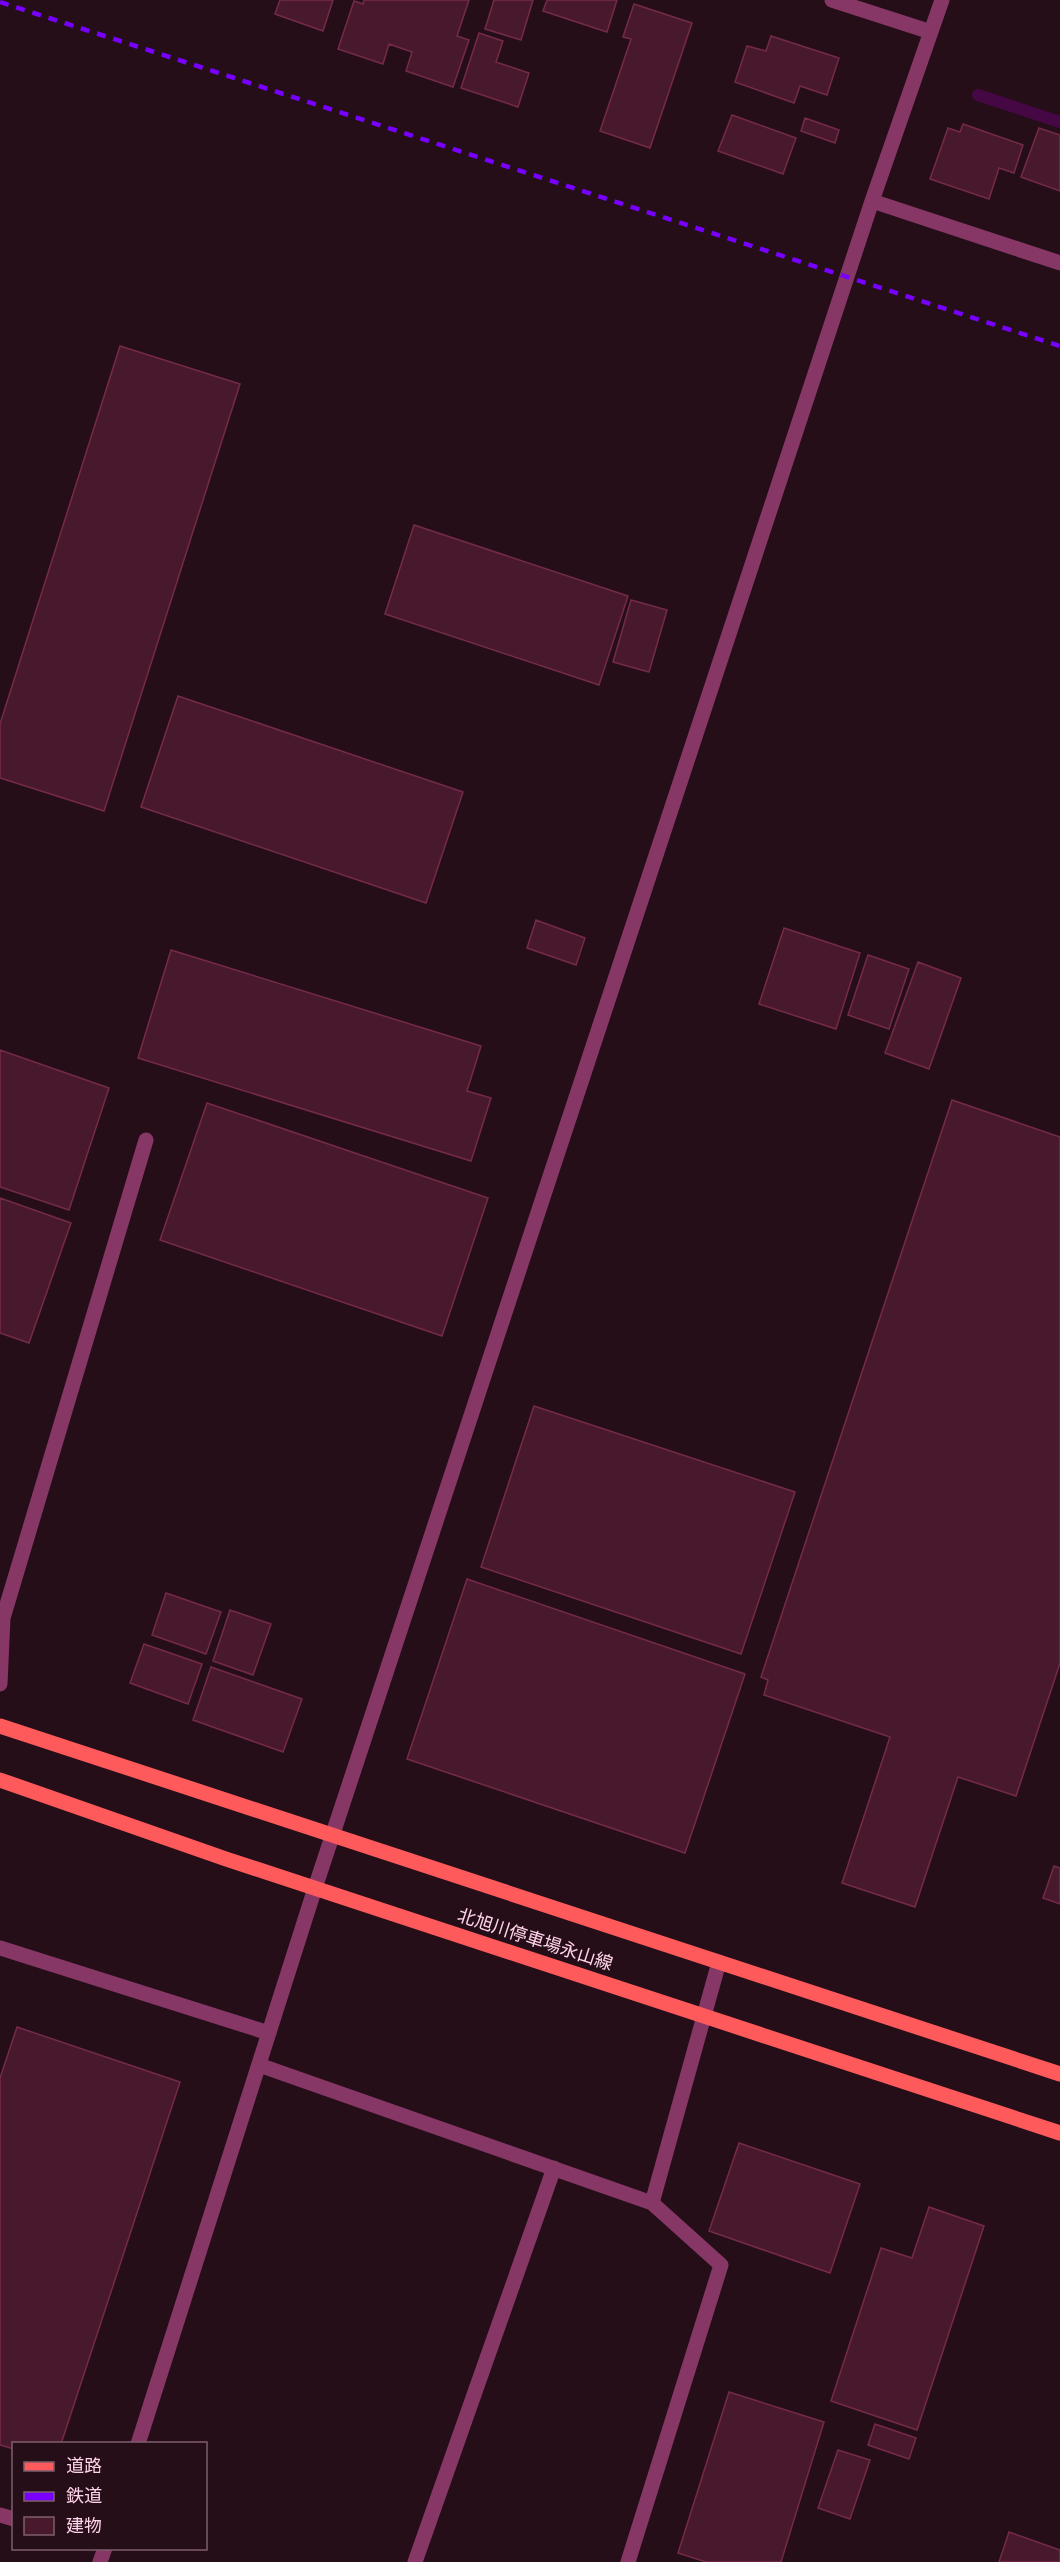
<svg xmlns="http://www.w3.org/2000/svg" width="1060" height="2562" font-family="'Source Sans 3','Noto Sans JP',sans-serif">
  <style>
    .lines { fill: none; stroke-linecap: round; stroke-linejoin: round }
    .stream { stroke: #460845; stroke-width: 12 }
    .building { fill: #48192d; stroke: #752a4a; stroke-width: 1.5 }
    .minor { stroke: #873766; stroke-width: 15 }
    .major { stroke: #ff5a5b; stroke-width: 15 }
    .rail { stroke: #7800fe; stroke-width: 4.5; stroke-dasharray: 9 8; stroke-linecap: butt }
    .labels { text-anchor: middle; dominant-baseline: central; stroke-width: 5; stroke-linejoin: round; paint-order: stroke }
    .street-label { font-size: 18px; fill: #ffd3ea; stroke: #260e19 }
  </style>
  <rect width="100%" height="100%" fill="#260e19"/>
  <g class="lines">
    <path class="stream" d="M978,95L1060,122"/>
  </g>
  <path class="building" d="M280,0H333L323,31L275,14Z
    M364,0H469L457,36L469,40L453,87L406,71L412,52L389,44L383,64L338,49L354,1L363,4Z
    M494,0H533L521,40L485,29Z
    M547,0H617L607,32L543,11Z
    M634,4L692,23L650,148L600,131L631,39L623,37Z
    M479,33L503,41L496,62L529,73L518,107L461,88Z
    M771,36L839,58L827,95L800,86L794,103L735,82L747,46L766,51Z
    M732,115L796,138L783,174L718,151Z
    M805,118L839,130L835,143L801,131Z
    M963,124L1023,145L1014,173L999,168L989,199L930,179L948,128L960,132Z
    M1039,128L1060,135V191L1021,177Z
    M120,346L240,384L104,811L0,778V724Z
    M414,525L628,596L599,685L385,614Z
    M631,600L667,610L649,672L613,662Z
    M178,696L463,792L426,903L141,807Z
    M536,920L585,938L576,965L527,948Z
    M784,928L860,953L836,1029L759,1004Z
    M171,950L481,1046L467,1091L491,1098L471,1161L138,1058Z
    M868,955L909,969L889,1029L848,1015Z
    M918,962L961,978L929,1069L885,1053Z
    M0,1050L109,1088L69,1210L0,1187Z
    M952,1100L1060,1137V1663L1016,1796L958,1777L915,1907L842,1883L890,1737L764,1695L768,1680L761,1677Z
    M207,1103L488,1198L442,1336L160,1240Z
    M0,1198L71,1223L29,1343L0,1333Z
    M534,1406L795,1492L741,1654L481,1567Z
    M467,1579L745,1674L685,1853L407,1759Z
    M166,1593L221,1612L206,1654L152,1635Z
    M230,1610L271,1624L253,1675L213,1661Z
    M144,1644L202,1664L188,1704L130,1683Z
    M211,1667L302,1699L283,1752L193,1720Z
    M1054,1866L1060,1868V1904L1043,1898Z
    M17,2027L180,2082L61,2444H14V2449L0,2445V2078Z
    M739,2143L860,2184L830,2273L709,2231Z
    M929,2207L984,2226L917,2430L831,2401L881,2248L912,2258Z
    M729,2392L824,2422L781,2562H706L678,2553Z
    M875,2424L916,2438L909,2459L868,2445Z
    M838,2450L870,2460L850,2519L818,2508Z
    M1009,2532L1060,2550V2562H999Z"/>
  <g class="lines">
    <path class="minor" d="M832,0L931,32
      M872,201L1060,263
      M0,1684L3,1618L146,1140
      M0,1948L269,2033
      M259,2065L652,2203L721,2265L628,2562
      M652,2203L719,1962
      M138,2444L315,1888L872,201L942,0
      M0,2515L14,2519
      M100,2562L105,2548
      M415,2562L554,2168"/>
    <path class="major" d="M0,1726L1060,2074
      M0,1780L226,1859L1060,2133"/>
    <path class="rail" d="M0,2L1060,346"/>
  </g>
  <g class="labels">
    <g class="street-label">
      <text transform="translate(535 1940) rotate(18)">北旭川停車場永山線</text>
    </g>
  </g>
  <rect x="12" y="2442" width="195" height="108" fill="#260e19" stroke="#7d5d6d" stroke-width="1.5"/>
  <rect x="24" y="2462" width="30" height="9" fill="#ff5a5b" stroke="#7d5d6d" stroke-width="1.5"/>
  <text x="66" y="2472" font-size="18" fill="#ffd3ea">道路</text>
  <rect x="24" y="2492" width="30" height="9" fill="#7800fe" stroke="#7d5d6d" stroke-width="1.5"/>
  <text x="66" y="2502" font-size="18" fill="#ffd3ea">鉄道</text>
  <rect x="24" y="2517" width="30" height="18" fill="#48192d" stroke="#7d5d6d" stroke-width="1.5"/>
  <text x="66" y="2532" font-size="18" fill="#ffd3ea">建物</text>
</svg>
